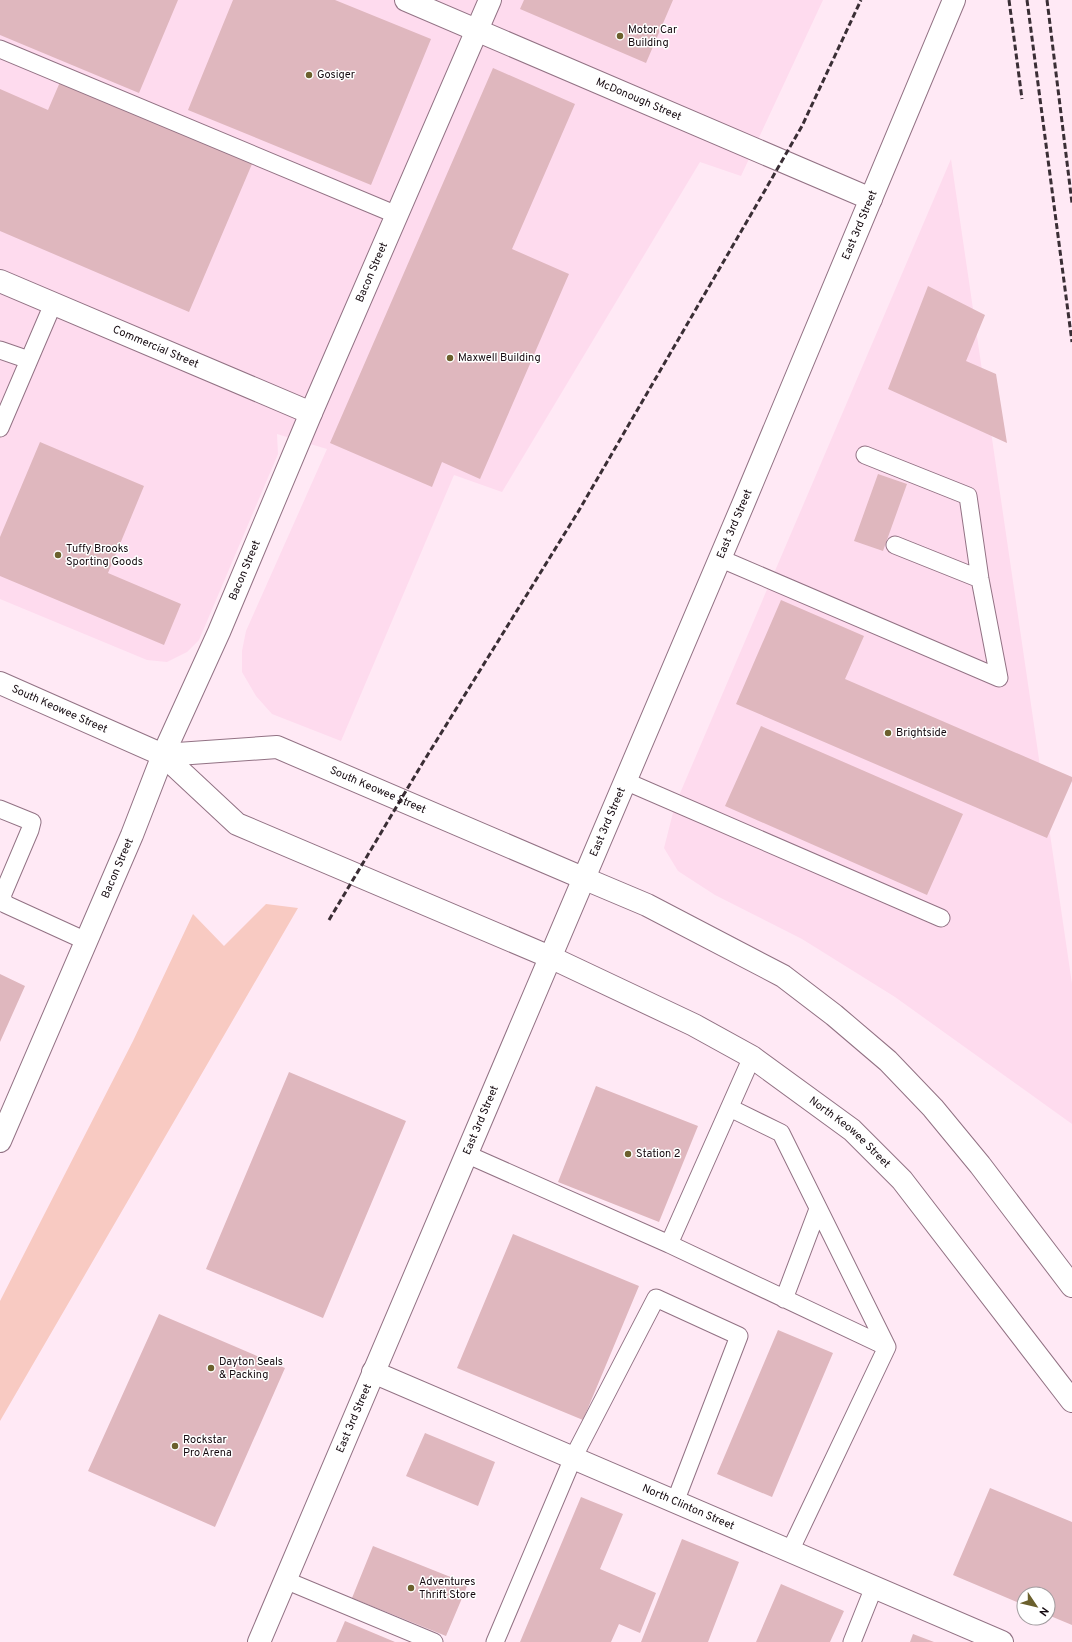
<svg xmlns="http://www.w3.org/2000/svg" width="1072" height="1642" font-family="Overpass,sans-serif">
  <style>
    .built { fill: #fedbee }
    .green { fill: #f8cac2 }
    .building { fill: #dfb7be }
    .lines { fill: none; stroke-linecap: round; stroke-linejoin: round }
    .service-casing { stroke: #927284; stroke-width: 19 }
    .minor-casing { stroke: #927284; stroke-width: 24 }
    .secondary-casing { stroke: #927284; stroke-width: 24 }
    .primary-casing { stroke: #927284; stroke-width: 24 }
    .service { stroke: #fff; stroke-width: 17 }
    .minor { stroke: #fff; stroke-width: 22 }
    .secondary { stroke: #fff; stroke-width: 22 }
    .primary { stroke: #fff; stroke-width: 22 }
    .rail { stroke: #3a2e35; stroke-width: 3; stroke-dasharray: 6 3; stroke-linecap: butt }
    .poi-dot { fill: #6b602d; stroke: #fff; stroke-width: 1.5 }
    .labels { text-anchor: middle; dominant-baseline: central; stroke-width: 3; stroke-linejoin: round; paint-order: stroke }
    .poi-label { font-size: 11px; fill: #160b11; stroke: #fff; text-anchor: start }
    .street-label { font-size: 11px; fill: #160b11; stroke: #fff }
  </style>
  <rect width="100%" height="100%" fill="#ffe9f5"/>
  <path class="built" d="M0,0H823L741,176L700,162L502,492L454,475L341,741L272,714L256,696L242,672V651L246,631L327,449L277,434L278,454L199,640L187,652L167,662L147,660L0,599Z
    M951,159L1072,984V1124L895,997L802,939L715,895L678,871L664,848L675,805Z"/>
  <path class="green" d="M266,904L298,908L0,1421V1301L133,1041L193,914L224,946Z"/>
  <path class="building" d="M0,0H178L139,93L0,35Z
    M233,0H335L431,39L371,185L188,110Z
    M524,0H673L646,63L520,9Z
    M493,68L575,104L512,249L569,274L480,479L442,462L432,487L330,443Z
    M60,82L252,164L189,312L0,231V89L48,110Z
    M928,286L985,315L966,361L996,374L1007,443L888,389Z
    M40,442L144,486L108,573L181,604L164,645L0,576V537Z
    M878,474L907,484L883,551L854,541Z
    M781,600L864,636L845,679L1072,777V781L1047,838L736,704Z
    M761,726L963,814L927,895L725,806Z
    M0,974L25,986L0,1042Z
    M289,1072L406,1121L323,1318L206,1269Z
    M596,1086L698,1126L659,1222L558,1182Z
    M513,1234L639,1286L583,1420L457,1368Z
    M159,1314L285,1368L215,1527L88,1471Z
    M778,1330L833,1353L772,1497L717,1474Z
    M425,1433L495,1462L478,1506L406,1476Z
    M990,1488L1072,1522V1625L1048,1615V1594H1024V1605L953,1575Z
    M581,1497L623,1514L600,1569L656,1593L640,1633L619,1624L611,1642H520Z
    M682,1539L739,1562L708,1642H641Z
    M373,1546L468,1584L446,1636L352,1598Z
    M781,1584L844,1611L830,1642H756Z
    M345,1621L395,1642H336Z
    M913,1634L934,1642H910Z"/>
  <g class="lines">
    <defs>
      <path id="service" d="M0,49L397,215
        M0,350L29,360
        M0,428L53,304
        M895,545L980,579
        M719,558L999,678L980,579L968,496L865,455
        M625,781L941,918
        M0,809L32,822L30,830L2,896L5,904L86,941
        M730,1108L781,1133L887,1347
        M466,1154L669,1244L752,1057
        M669,1244L887,1347
        M784,1299L818,1209
        M790,1551L887,1347
        M285,1580L434,1642
        M495,1642L573,1458L656,1298L739,1336L675,1502
        M852,1642L874,1587"/>
      <g id="minor">
        <path id="s1" d="M406,0L871,199"/>
        <path id="s2" d="M0,281L311,413"/>
        <path id="s3" d="M0,1141L132,835L163,755L219,632L311,413L490,0"/>
        <path id="s4" d="M373,1372L1002,1642"/>
      </g>
      <g id="secondary">
        <path d="M583,878L647,905L783,976L834,1015L888,1061L933,1108L980,1165L1072,1286"/>
        <path id="s5" d="M550,957L694,1025L752,1057L852,1130L902,1180L1072,1401"/>
      </g>
      <g id="primary">
        <path id="s6" d="M0,683L163,755L237,824L550,957"/>
        <path id="s7" d="M163,755L277,747L583,878"/>
        <path id="s8" d="M259,1642L744,502L954,0"/>
      </g>
    </defs>
    <use href="#service" class="service-casing"/>
    <use href="#minor" class="minor-casing"/>
    <use href="#secondary" class="secondary-casing"/>
    <use href="#primary" class="primary-casing"/>
    <use href="#service" class="service"/>
    <use href="#minor" class="minor"/>
    <use href="#secondary" class="secondary"/>
    <use href="#primary" class="primary"/>
    <path class="rail" d="M1009,0L1022,99
      M1027,0L1072,342
      M1047,0L1072,203
      M329,920L422,764L578,512L764,192L802,126L861,0"/>
  </g>
  <g class="poi-dot">
    <circle cx="620" cy="36" r="4"/>
    <circle cx="309" cy="75" r="4"/>
    <circle cx="450" cy="358" r="4"/>
    <circle cx="58" cy="555" r="4"/>
    <circle cx="888" cy="733" r="4"/>
    <circle cx="628" cy="1154" r="4"/>
    <circle cx="211" cy="1368" r="4"/>
    <circle cx="175" cy="1446" r="4"/>
    <circle cx="411" cy="1588" r="4"/>
  </g>
  <g class="labels">
    <g class="poi-label">
      <text x="628" y="30">Motor Car<tspan x="628" dy="13">Building</tspan></text>
      <text x="317" y="75">Gosiger</text>
      <text x="458" y="358">Maxwell Building</text>
      <text x="66" y="549">Tuffy Brooks<tspan x="66" dy="13">Sporting Goods</tspan></text>
      <text x="896" y="733">Brightside</text>
      <text x="636" y="1154">Station 2</text>
      <text x="219" y="1362">Dayton Seals<tspan x="219" dy="13">&amp; Packing</tspan></text>
      <text x="183" y="1440">Rockstar<tspan x="183" dy="13">Pro Arena</tspan></text>
      <text x="419" y="1582">Adventures<tspan x="419" dy="13">Thrift Store</tspan></text>
    </g>
    <g class="street-label">
      <text stroke="none"><textPath href="#s1" startOffset="253">McDonough Street</textPath></text>
      <text stroke="none"><textPath href="#s8" startOffset="1539">East 3rd Street</textPath></text>
      <text stroke="none"><textPath href="#s3" startOffset="945">Bacon Street</textPath></text>
      <text stroke="none"><textPath href="#s2" startOffset="169">Commercial Street</textPath></text>
      <text stroke="none"><textPath href="#s8" startOffset="1215">East 3rd Street</textPath></text>
      <text stroke="none"><textPath href="#s3" startOffset="621">Bacon Street</textPath></text>
      <text stroke="none"><textPath href="#s6" startOffset="65">South Keowee Street</textPath></text>
      <text stroke="none"><textPath href="#s7" startOffset="224">South Keowee Street</textPath></text>
      <text stroke="none"><textPath href="#s8" startOffset="891">East 3rd Street</textPath></text>
      <text stroke="none"><textPath href="#s3" startOffset="297">Bacon Street</textPath></text>
      <text stroke="none"><textPath href="#s8" startOffset="567">East 3rd Street</textPath></text>
      <text stroke="none"><textPath href="#s5" startOffset="349">North Keowee Street</textPath></text>
      <text stroke="none"><textPath href="#s8" startOffset="243">East 3rd Street</textPath></text>
      <text stroke="none"><textPath href="#s4" startOffset="343">North Clinton Street</textPath></text>
    </g>
  </g>
  <g transform="translate(1036 1606) rotate(125)"><circle r="19" fill="#ffffff" stroke="#a29da0"/>
  <path d="M0-3L7 15L0 10L-7 15Z" fill="#6b602d"/>
  <text y="-6" font-size="11" font-weight="bold" text-anchor="middle" fill="#160b11">N</text>
  </g>
</svg>
